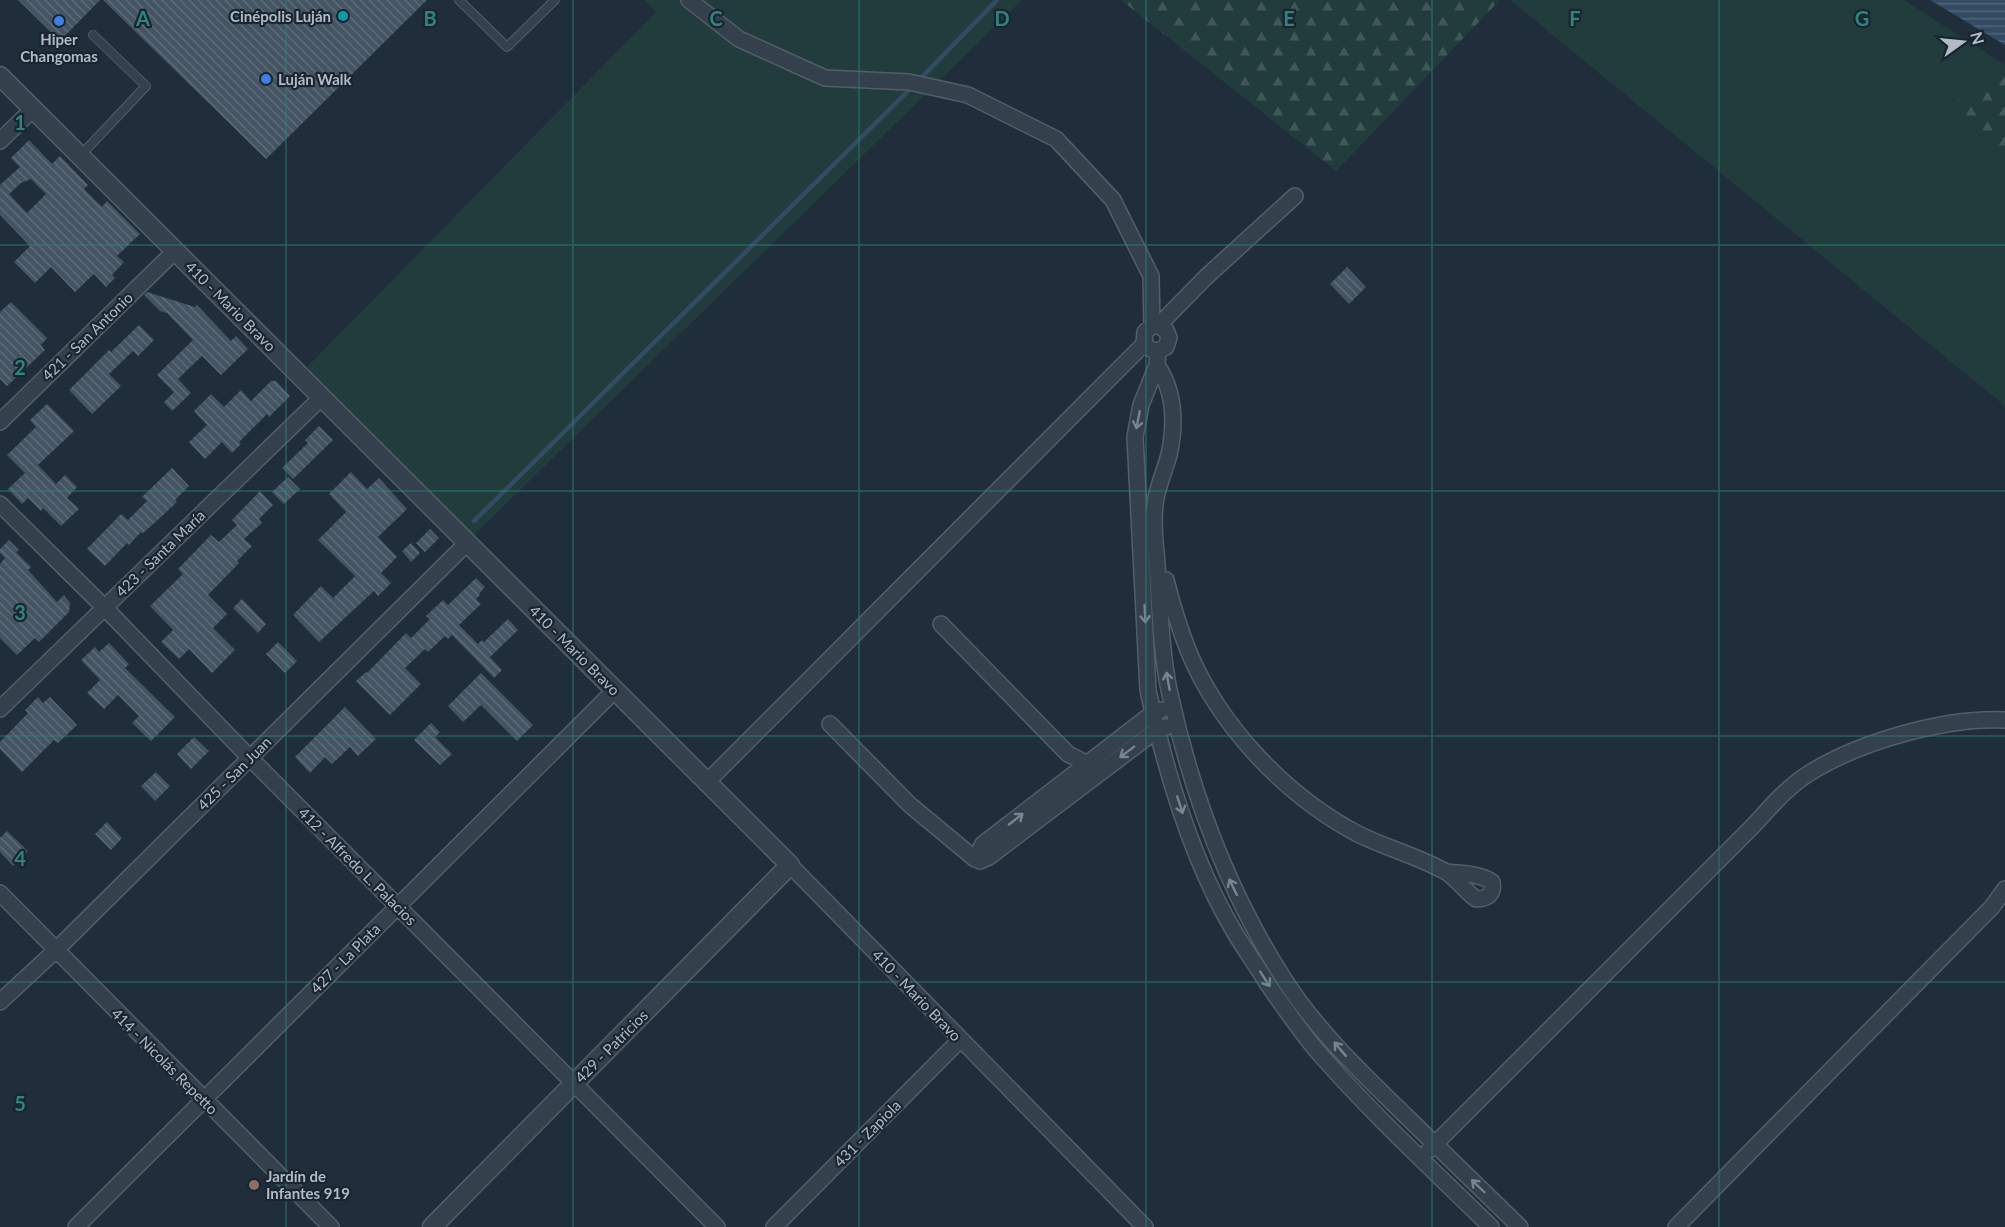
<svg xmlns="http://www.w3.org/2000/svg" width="2005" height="1227" font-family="Lato,sans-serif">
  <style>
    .grass { fill: #223c3d }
    .forest { fill: url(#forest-firs) }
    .water { fill: url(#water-rules) }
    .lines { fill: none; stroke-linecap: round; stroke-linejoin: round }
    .stream { stroke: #334c64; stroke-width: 4.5 }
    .building { fill: url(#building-back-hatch); fill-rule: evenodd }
    .service-casing { stroke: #525e69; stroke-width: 10 }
    .minor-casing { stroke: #525e69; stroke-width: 18 }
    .tertiary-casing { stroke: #525e69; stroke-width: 21 }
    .service { stroke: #34404c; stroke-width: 8 }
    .minor { stroke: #34404c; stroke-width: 15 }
    .tertiary { stroke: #34404c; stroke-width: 18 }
    .oneway { stroke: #788490 }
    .grid { fill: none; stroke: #2f8480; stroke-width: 1.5; stroke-opacity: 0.55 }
    .culture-dot { fill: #0f9aa8; stroke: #1a2530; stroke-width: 2 }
    .shop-dot { fill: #3f7fe0; stroke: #1a2530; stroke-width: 2 }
    .education-dot { fill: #8d6e63; stroke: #1a2530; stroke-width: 2 }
    .labels { text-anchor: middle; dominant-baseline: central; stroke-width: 4.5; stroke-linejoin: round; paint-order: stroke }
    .poi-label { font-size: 15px; font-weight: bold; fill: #afbbc8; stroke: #1a2530; text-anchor: start }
    .street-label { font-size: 15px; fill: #afbbc8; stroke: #1a2530 }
    .grid-label { font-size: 20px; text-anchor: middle; font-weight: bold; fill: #2f8480; stroke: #1a2530; stroke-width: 4.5; stroke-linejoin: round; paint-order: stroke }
  </style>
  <defs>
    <pattern id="forest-firs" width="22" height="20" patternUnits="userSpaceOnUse" patternTransform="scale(1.5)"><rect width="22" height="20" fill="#223c3d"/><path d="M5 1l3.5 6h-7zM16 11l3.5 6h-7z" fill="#405658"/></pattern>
    <pattern id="water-rules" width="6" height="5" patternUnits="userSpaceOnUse" patternTransform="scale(1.5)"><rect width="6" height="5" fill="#334c64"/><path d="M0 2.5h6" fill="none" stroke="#4e6479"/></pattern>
    <pattern id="building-back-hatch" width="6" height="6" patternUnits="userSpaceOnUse" patternTransform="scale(1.5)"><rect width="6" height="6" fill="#445463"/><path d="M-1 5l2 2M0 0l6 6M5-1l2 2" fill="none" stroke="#5c6b78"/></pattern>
  </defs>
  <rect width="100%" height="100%" fill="#202e3c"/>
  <path class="grass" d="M645,0H1022L474,535L307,367L656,12Z
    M1510,0H1904L2005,65V73L1970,88L1976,132L2005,153V406Z"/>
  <path class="forest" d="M1121,0H1500L1336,171Z
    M2005,73V153L1976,132L1954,105L1970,88Z"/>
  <path class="water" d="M1930,0H2005V45Z"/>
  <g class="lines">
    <path class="stream" d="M919,80L997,0
      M474,521L913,86"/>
  </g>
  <path class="building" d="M18,0H100L60,41Z
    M103,0H427L266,159Z
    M29,140L52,164L60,156L88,185L84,189L102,207L107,201L140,234L117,256L124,262L112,275L115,278L106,287L94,274L75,292L51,267L35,283L14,262L30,246L0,215V185L20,167L11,158ZM31,179L46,194L27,213L9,194L21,183Z
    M1347,267L1366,287L1349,304L1330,284Z
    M147,292L195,307L197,305L231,341L236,336L248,349L221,375L202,356L178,379L191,393L172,411L164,402L174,392L157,375L193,340L167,313L160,311L144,295Z
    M11,302L47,338L41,345L45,350L7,386L0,379V312Z
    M139,325L154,340L138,356L133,351L109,374L121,386L92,414L69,390L109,350L111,352Z
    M271,381H276L290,396L269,417L267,414L239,442L241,444L232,453L222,442L205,459L189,442L207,425L194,411L211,394L224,407L241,390L251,401Z
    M47,404L74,431L38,465L56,484L65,475L77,487L67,498L79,509L61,526L43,508L41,511L28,498L22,504L8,489L25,473L7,455L36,427L30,420Z
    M319,426L333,440L293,479L282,468L308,443L305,440Z
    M172,468L189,486L175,500L177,502L161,517L142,534L141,532L129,545L127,543L105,566L87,549L121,514L128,520L147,501L142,497Z
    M351,472L367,489L379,478L407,509L378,537L397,557L381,573L391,583L378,596L374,591L319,642L293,615L321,586L333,598L355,576L318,540L346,512L329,494Z
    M288,477L300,489L284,504L272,492Z
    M260,491L273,505L259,519L262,523L244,539L252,546L237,561L239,563L208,595L227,614L213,628L235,650L212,673L189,649L179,659L161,642L173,630L150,606L183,574L178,569L211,535L219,542L237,525L232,520Z
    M430,529L439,538L425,552L416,543Z
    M9,540L19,550L16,552L31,567L28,570L57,602L64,595L70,603L69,612L39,642L35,638L17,655L0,638V564L5,558L0,553V549Z
    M411,543L420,553L411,562L402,551Z
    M476,578L485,587L479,594L480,595L476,599L481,604L459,625L478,644L482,640L484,642L508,619L518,630L490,657L502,670L494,678L452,635L448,639L445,636L428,652L425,649L405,668L421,684L390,715L356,681L366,672L367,673L406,633L411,638L430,619L426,616L443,600L448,605Z
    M242,599L266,624L258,633L233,608Z
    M278,642L297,661L285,673L266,654Z
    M109,643L129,664L125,668L175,717L151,741L132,723L139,716L118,695L104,709L87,693L100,680L81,660L95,647L99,652Z
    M481,673L533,725L517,741L481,705L463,722L448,706Z
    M38,697L43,703L50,697L77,725L58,743L54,740L22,772L0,749V742L28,713L25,710Z
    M345,707L376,739L358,756L350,747L332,764L325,757L310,773L295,757Z
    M431,723L440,732L435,737L452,754L440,765L414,740Z
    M194,737L209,751L191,769L177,754Z
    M156,772L170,786L155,801L141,786Z
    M107,822L122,838L111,850L95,834Z
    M7,831L28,851L13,866L0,852V838Z"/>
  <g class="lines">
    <defs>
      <path id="service" d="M459,0L507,47L555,0
        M81,155L146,86L93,35"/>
      <path id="minor" d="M689,0L739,39L825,78L909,82L968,95L1056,139L1113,200L1151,276L1152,326
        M0,141L33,109
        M1158,326L1166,330L1169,338L1166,347C1157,352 1152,352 1144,344L1145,332L1152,326H1158L1206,277L1295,196
        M1158,351L1157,365L1141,405L1135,437L1148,690C1165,769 1193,863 1235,933C1245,950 1257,966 1267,983C1283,1006 1300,1031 1318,1052C1372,1114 1433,1170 1491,1227
        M1157,365C1175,392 1176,423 1169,455C1165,469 1159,483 1156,498C1153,515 1154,535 1156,552C1160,598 1160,645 1169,690C1191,792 1228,892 1284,979C1317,1031 1363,1074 1406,1116C1444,1153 1482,1190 1520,1227
        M0,422L175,251
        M0,504L104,607L250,758L717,1227
        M1166,580C1172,604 1179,627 1188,650C1219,726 1286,796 1358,834C1386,848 1418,856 1446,872C1457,879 1465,891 1476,899C1488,899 1494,894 1492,882C1479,873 1461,874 1446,872
        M941,624L1068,754L1088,764L1091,769
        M0,709L322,397
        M830,724L910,805L975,859L980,861L989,857L1158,729L1166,727
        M707,782L1144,344
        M975,859L983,844L1153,713L1161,710
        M790,865L1145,1227
        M0,893L331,1227
        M0,1002L55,951L467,543
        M1429,1150L1751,828C1769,809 1786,788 1808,774C1858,742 1945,717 2005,720
        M76,1227L615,690
        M774,1227L960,1040
        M1676,1227L1992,907L2005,889"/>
      <path id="tertiary" d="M0,76L790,865L432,1227"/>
    </defs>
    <use href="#service" class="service-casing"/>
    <use href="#minor" class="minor-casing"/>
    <use href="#tertiary" class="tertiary-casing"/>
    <use href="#service" class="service"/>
    <use href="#minor" class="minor"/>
    <use href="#tertiary" class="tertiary"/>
  </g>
  <defs><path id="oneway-shaft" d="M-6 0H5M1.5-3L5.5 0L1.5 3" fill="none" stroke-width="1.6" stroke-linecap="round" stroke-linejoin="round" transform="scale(1.5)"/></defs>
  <g class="oneway">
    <use href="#oneway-shaft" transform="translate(1138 420) rotate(101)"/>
    <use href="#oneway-shaft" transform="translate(1145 614) rotate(87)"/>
    <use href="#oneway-shaft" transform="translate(1168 681) rotate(-100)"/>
    <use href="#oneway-shaft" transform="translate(1127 752) rotate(143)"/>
    <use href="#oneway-shaft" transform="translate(1180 805) rotate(72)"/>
    <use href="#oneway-shaft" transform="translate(1016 819) rotate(-38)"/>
    <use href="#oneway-shaft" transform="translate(1233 887) rotate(-116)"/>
    <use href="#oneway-shaft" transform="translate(1265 979) rotate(57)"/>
    <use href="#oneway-shaft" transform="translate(1340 1049) rotate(-130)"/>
    <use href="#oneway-shaft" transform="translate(1478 1186) rotate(-136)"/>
  </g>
  <path class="grid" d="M286,0V1227M573,0V1227M859,0V1227M1146,0V1227M1432,0V1227M1719,0V1227M0,245H2005M0,491H2005M0,736H2005M0,982H2005"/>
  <circle class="culture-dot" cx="343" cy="16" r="6"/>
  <g class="shop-dot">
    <circle cx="59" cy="21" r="6"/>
    <circle cx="266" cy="79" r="6"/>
  </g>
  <circle class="education-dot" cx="254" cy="1185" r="6"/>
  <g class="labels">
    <g class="poi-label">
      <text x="331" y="16" text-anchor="end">Cinépolis Luján</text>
      <text x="59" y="39" text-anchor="middle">Hiper<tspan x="59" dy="17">Changomas</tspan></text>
      <text x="278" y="79">Luján Walk</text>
      <text x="266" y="1176">Jardín de<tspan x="266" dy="17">Infantes 919</tspan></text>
    </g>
    <g class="street-label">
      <text transform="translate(231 306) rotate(45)">410 - Mario Bravo</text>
      <text transform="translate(87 336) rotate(-44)">421 - San Antonio</text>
      <text transform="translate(160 553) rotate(-44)">423 - Santa María</text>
      <text transform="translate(575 650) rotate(45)">410 - Mario Bravo</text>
      <text transform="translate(234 773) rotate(-45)">425 - San Juan</text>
      <text transform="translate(358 866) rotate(45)">412 - Alfredo L. Palacios</text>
      <text transform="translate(345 958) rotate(-45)">427 - La Plata</text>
      <text transform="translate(917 995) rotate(46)">410 - Mario Bravo</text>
      <text transform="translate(611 1046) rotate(-45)">429 - Patricios</text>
      <text transform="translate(165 1061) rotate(45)">414 - Nicolás Repetto</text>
      <text transform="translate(867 1133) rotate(-45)">431 - Zapiola</text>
    </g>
  </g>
  <g class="grid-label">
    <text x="143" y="26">A</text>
    <text x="430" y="26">B</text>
    <text x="716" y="26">C</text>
    <text x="1002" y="26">D</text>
    <text x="1289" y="26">E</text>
    <text x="1575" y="26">F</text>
    <text x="1862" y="26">G</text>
    <text x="20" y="130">1</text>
    <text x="20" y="375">2</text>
    <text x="20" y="620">3</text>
    <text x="20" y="866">4</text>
    <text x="20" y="1111">5</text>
  </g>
  <g transform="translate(1963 42) rotate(75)" stroke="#1a2530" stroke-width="4.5" paint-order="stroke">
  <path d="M0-4.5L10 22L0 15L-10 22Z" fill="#afbbc8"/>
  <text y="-9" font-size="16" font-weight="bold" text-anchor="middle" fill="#afbbc8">N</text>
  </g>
</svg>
